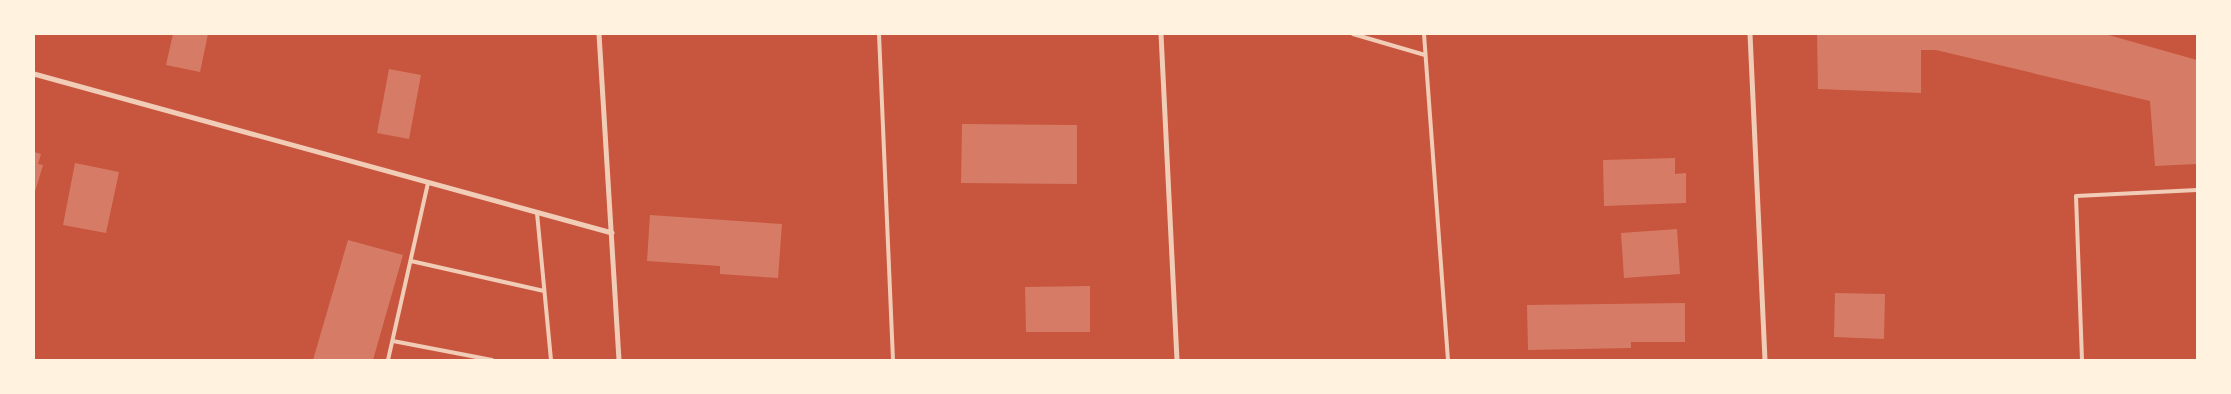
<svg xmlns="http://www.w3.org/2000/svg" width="2231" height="394" font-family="'Public Sans',sans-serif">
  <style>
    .building { fill: #d67c66 }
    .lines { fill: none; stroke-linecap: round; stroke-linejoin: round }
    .service { stroke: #f1ccb7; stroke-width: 4 }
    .minor { stroke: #f1ccb7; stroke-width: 5 }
  </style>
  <rect width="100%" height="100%" fill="#c8553d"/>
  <path class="building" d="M173,34H208L200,72L166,65Z
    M1817,34H2105L2197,60V164L2155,166L2150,101L1936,50H1921V93L1818,89Z
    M389,69L421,75L409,139L377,133Z
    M962,124L1077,125V184L961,183Z
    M34,152L41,154L38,164L43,165L34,195Z
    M1675,158V174L1686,173V203L1604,206L1603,160Z
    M75,163L119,172L106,233L63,225Z
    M650,215L782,224L778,278L720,274V266L647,261Z
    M1677,229L1680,274L1624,278L1621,233Z
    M348,240L403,255L373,360H313Z
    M1090,286V332H1026L1025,287Z
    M1835,293L1885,294L1884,339L1834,337Z
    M1685,303V342H1631V348L1528,350L1527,305Z"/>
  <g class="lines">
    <path class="service" d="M879,34L893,360
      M1353,34L1425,55
      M1424,34L1448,360
      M537,213L551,360
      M411,261L544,291
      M393,341L492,360
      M388,360L428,183
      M2082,360L2076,196L2197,190"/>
    <path class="minor" d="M599,34L619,360
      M1161,34L1177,360
      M1750,34L1765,360
      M34,74L612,233"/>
  </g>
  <rect width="2231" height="394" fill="none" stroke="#fff3e0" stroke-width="70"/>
</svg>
